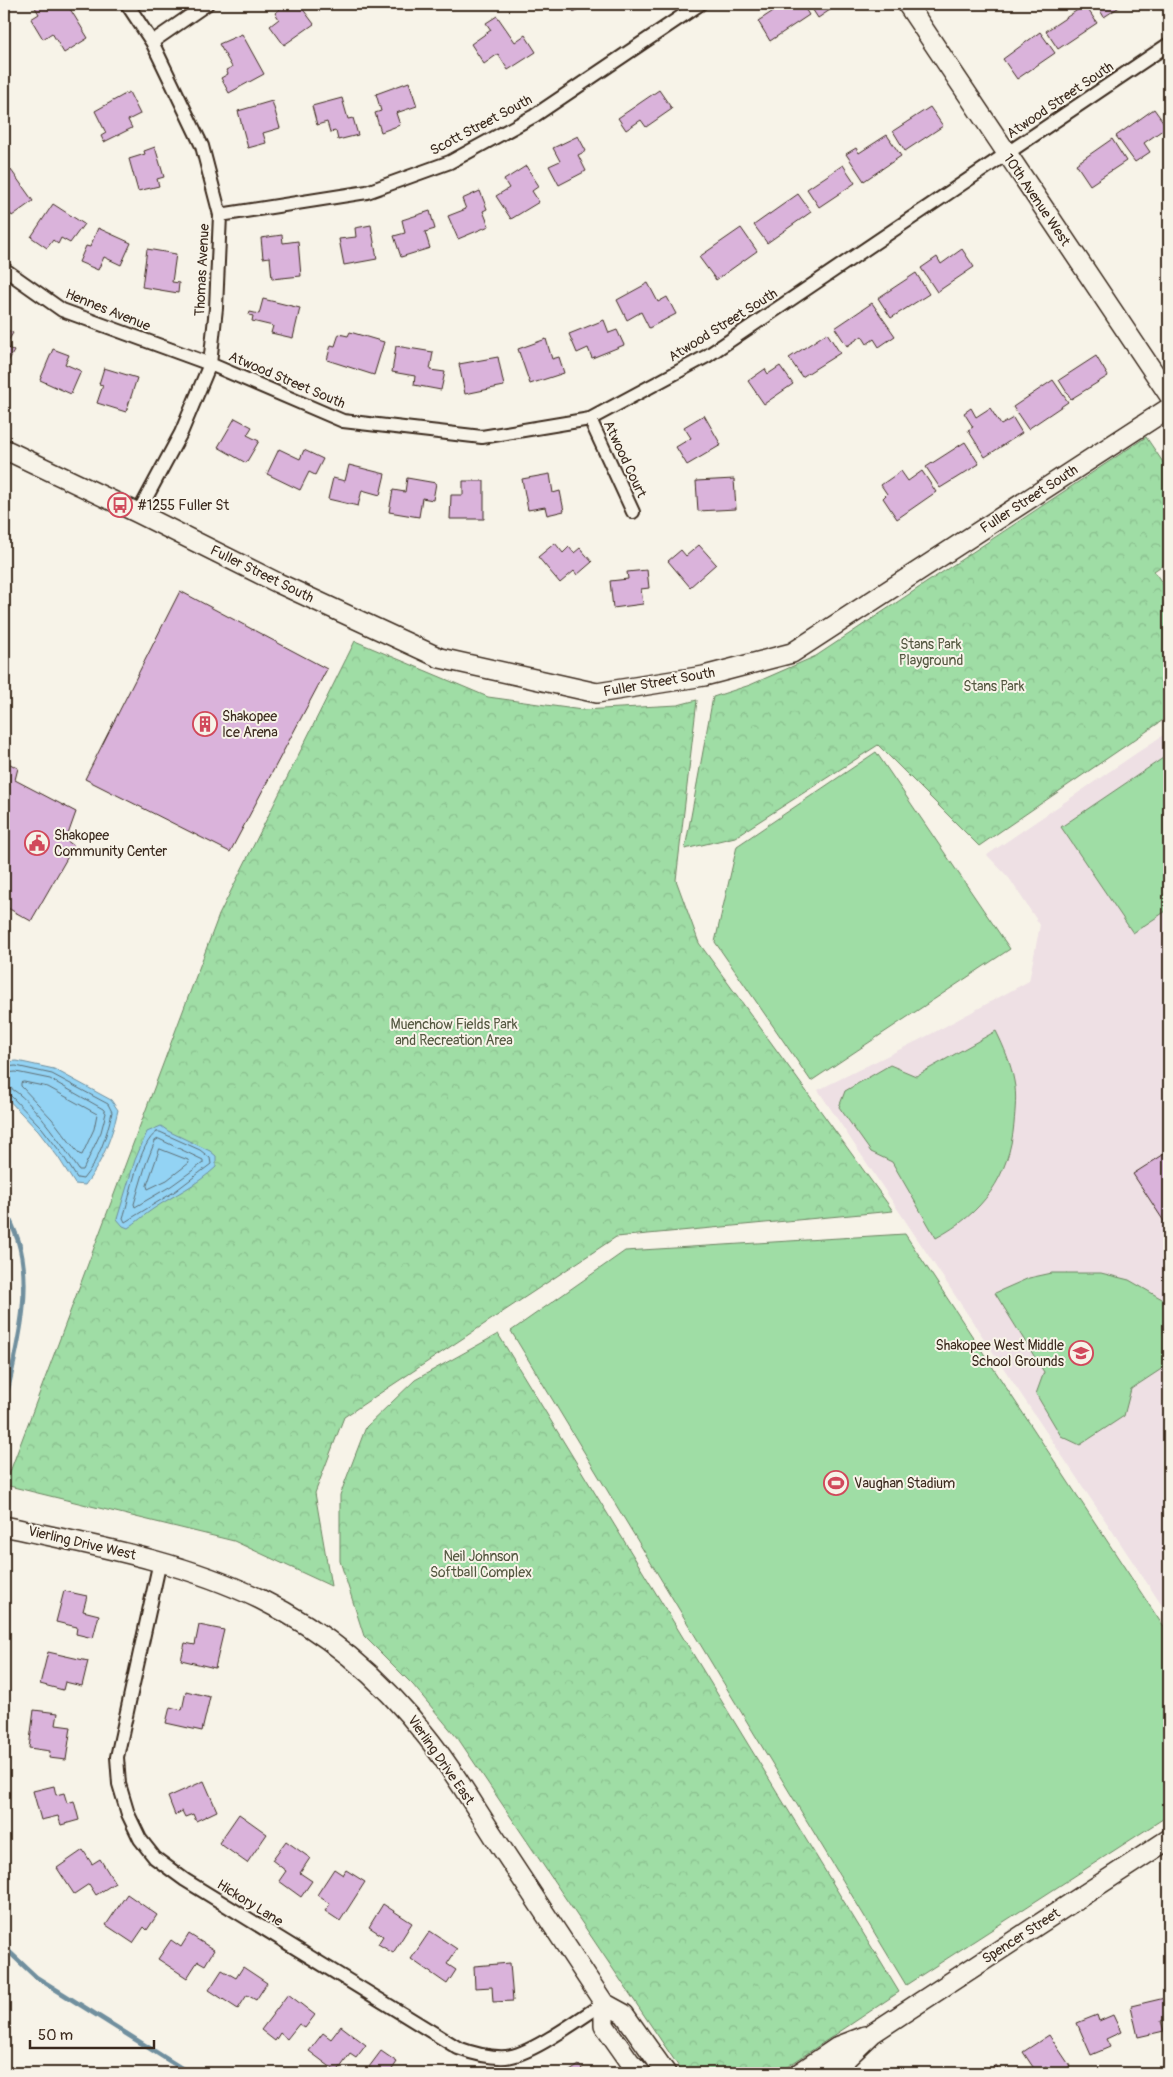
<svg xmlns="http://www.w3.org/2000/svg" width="1173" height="2077" font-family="Pangolin,sans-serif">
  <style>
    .built { fill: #eee0e4 }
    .grass { fill: #9fdda5; stroke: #6d8462 }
    .forest { fill: url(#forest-crowns); stroke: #6d8462 }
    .water { fill: #93d3f4; stroke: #708f9e }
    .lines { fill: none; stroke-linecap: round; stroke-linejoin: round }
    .shore { stroke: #5e6e74; stroke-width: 1 }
    .stream { stroke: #708f9e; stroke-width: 5 }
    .building { fill: #dab3db; stroke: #3b2a1e }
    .street-casing { stroke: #3b2a1e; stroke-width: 16 }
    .secondary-casing { stroke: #3b2a1e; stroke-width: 22 }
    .street { stroke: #f7f3e8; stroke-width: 12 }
    .secondary { stroke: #f7f3e8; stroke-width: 19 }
    .labels { text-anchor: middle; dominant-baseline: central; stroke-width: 4; stroke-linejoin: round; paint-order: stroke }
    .street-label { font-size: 14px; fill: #3b2a1e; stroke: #f7f3e8 }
    .poi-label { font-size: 14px; fill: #3b2a1e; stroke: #f7f3e8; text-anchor: start }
    .park-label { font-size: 14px; fill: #545740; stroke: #f7f3e8 }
  </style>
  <defs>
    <pattern id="forest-crowns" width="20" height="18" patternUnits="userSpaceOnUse" patternTransform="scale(1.25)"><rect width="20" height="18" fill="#9fdda5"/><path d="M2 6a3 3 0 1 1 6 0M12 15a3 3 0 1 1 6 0" fill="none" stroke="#8abe8e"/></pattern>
  </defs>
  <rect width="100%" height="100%" fill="#f7f3e8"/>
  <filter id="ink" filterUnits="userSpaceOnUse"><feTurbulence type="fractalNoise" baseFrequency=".02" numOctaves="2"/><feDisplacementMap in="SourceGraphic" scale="10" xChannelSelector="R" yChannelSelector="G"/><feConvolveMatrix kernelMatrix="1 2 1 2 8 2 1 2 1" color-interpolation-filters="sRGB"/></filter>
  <g filter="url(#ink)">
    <path class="built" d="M1169,731V1616L818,1090L931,1034L1029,981L1040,925L1009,878L987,855Z"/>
    <path class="grass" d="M876,752L1010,949L811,1081L715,942L737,846Z
      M1169,754V909L1133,933L1061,827Z
      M996,1031C1004,1047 1011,1064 1014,1081C1017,1095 1015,1110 1014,1124C1009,1177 983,1213 936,1238L892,1162L871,1152L839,1107L845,1091L890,1065L916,1076Z
      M905,1234L1169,1635V1815L906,1985L511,1331L625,1251Z
      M1052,1273H1101L1129,1280L1169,1303V1364L1131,1389L1124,1416L1080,1445L1061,1436L1036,1394L1044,1372L995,1293L1029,1278Z"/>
    <path class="forest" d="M1146,437L1169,471V561L1154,571L1169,593V716L979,846L878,745L735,837L685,849L713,697L750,685L816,656Z
      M355,641L488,697L582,710L678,705L697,700L676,880L699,943L893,1211L616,1237L344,1417L315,1493L331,1586L234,1541L5,1485L219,915Z
      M498,1334L899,1992L778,2073H683L459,1740L413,1685L364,1636L340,1561V1495L366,1427L415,1380Z"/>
    <path class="water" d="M17,1061L54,1069L111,1100L118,1110C112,1137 102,1163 85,1185L75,1184L58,1157L38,1131L4,1095V1062Z
      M161,1126L168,1131L210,1151L216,1156V1167C197,1185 174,1195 153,1209C144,1215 137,1222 128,1228L123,1226L117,1219L135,1160L147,1132Z"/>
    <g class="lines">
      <path class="shore" d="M4,1067L16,1066L52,1074L108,1104L112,1112C107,1135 99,1160 83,1179L77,1178L62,1154L42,1128L9,1094L4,1092
        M4,1073L16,1072L50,1079L103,1109L106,1113L101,1132L83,1170H79C67,1152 24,1087 4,1086
        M24,1082L48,1087L97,1114L94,1129L82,1155L79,1154L52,1119L21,1086V1083Z
        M157,1132H160L200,1150L210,1158L211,1164L174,1192L125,1222L123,1218C130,1198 139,1142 157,1132Z
        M159,1139L203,1160V1163L171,1186L135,1207L134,1204L146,1164L155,1141Z
        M160,1149L188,1160L189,1163L167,1180L148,1189L147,1186Z"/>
      <path class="stream" d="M4,1208C9,1218 14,1229 18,1240C34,1292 15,1354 4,1406
        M4,1947L36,1977L189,2073"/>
    </g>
    <path class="building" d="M33,4H67L88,38L64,53L52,33L43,39L31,19L39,14Z
      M277,4H299L314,24L284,45L270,26L279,19L275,13L280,9Z
      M568,4H586L574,12Z
      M784,4H802L809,15L770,41L758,21Z
      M809,4H839L818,18Z
      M1096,4H1124L1104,17Z
      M1085,5L1097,23L1058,49L1046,31Z
      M497,16L515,42L525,35L536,52L508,70L498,54L484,64L471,44L491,30L486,23Z
      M1040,32L1055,53L1017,79L1003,59Z
      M242,34L264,74L229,93L221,78L228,74L226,70L232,67L219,44Z
      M409,82L417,106L396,113L400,125L381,132L375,113L381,111L376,94Z
      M659,90L672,109L646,127L641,120L626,130L618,118Z
      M129,92L140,114L128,120L132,128L104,142L101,136L106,133L95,111Z
      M342,98L348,119L353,118L358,135L338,140L336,131L330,132L327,122L317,125L312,106Z
      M272,101L280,128L263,133L266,143L248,148L238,111Z
      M1169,101V117L1162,106Z
      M930,107L943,126L905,151L893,131Z
      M1154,109L1167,127L1144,143L1150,152L1135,162L1116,136Z
      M887,135L901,156L864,181L846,154L856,148L859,153Z
      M578,136L586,151L578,155L586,171L559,185L549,166L560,161L553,148Z
      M1112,139L1126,161L1090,185L1076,164Z
      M155,147L164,177L157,179L159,186L138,191L129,159L145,154L144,151Z
      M843,165L855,183L819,207L807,189Z
      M526,166L539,186L532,191L539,202L511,219L496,196L509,188L504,180Z
      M11,170L33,201L12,216L4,205V174Z
      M480,191L487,209L483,211L489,226L458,239L448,216L466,209L462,199Z
      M798,194L811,212L767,243L754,225Z
      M53,204L84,224L70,243L61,238L58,244L53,240L47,248L31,237Z
      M430,211L435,229L425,232L430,248L401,257L394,236L405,233L402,220Z
      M371,225L377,259L344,265L339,239L356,237L355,228Z
      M98,228L131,243L121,265L104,257L98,270L79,262L86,246L90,247Z
      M741,228L757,251L716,280L699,257Z
      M282,235L283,243L298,241L301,276L272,279L270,257L263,258L261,238Z
      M147,249L176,254L172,282L179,283L178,293L142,287Z
      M962,249L974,267L937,292L921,268L937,257L941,264Z
      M916,273L929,294L891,318L878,298Z
      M648,283L658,302L667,297L676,314L649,328L641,312L627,320L617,300Z
      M263,299L300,308L293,338L271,333L273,326L252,321L253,316L249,315L250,312L259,314Z
      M872,303L895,336L879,347L874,339L867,344L862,336L847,346L835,328Z
      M604,320L609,333L617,330L624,345L592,358L588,348L577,353L569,334Z
      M4,328L13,333L5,346L14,351L4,369Z
      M350,332L384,342L374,375L327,360L331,345L335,346L339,334L348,336Z
      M827,333L840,353L802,377L789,358Z
      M546,339L552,359L559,357L564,373L530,384L518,349Z
      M396,346L433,352L430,370L445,372L441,390L414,385L415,376L392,372Z
      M53,349L69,355L65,364L81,371L71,394L40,380Z
      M1096,356L1108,376L1071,399L1059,380Z
      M498,357L504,386L465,394L459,364Z
      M780,366L793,384L764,404L748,381L765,369L768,374Z
      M104,368L137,378L126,412L97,403L103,385L99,384Z
      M1053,380L1068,402L1028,429L1013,407Z
      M971,408L976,417L990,408L1001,425L1013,418L1022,433L985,457L968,430L973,427L964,413Z
      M704,415L721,445L687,465L676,447L691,438L684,427Z
      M235,418L252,427L247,435L259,441L246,463L218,447Z
      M965,442L979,464L940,488L926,467Z
      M279,449L300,459L304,450L323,459L315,475L309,472L300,490L267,474Z
      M349,465L385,474L380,495L362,490L358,506L328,499L333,478L345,481Z
      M901,471L908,481L922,471L936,492L897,519L883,498L887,494L881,485Z
      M550,474L553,493L560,491L564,511L547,515L545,507L528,510L522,479Z
      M407,478L436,483L433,500L422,498L419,517L389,512L393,490L405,492Z
      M734,479L736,509L698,511L696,481Z
      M463,481H484V519H450L451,495H463Z
      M555,543L563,553L569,547L574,553L580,548L592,562L577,575L574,571L560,583L538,557Z
      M699,545L716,564L690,587L668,561L681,550L686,556Z
      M647,570L649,588L641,589L643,604L613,608L610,581L628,579L627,572Z
      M180,591L327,669L230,852L85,779Z
      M4,761L18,768L15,780L76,812L66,840L74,846L31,921L4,906Z
      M1169,1151V1229L1133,1174Z
      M64,1591L87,1596L83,1611L99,1615L93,1638L76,1634L77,1627L56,1622Z
      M199,1625L224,1630L215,1668L181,1660L185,1643L195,1645Z
      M48,1652L88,1661L82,1686L65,1682L63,1690L40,1684Z
      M186,1691L210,1697L202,1731L166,1723L170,1707L182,1710Z
      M34,1710L58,1713L56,1725L71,1727L66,1760L49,1758L50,1751L29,1748Z
      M204,1781L217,1811L196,1821L193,1814L185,1817L182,1811L175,1815L168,1797Z
      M54,1786L56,1795L64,1793L67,1803L74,1801L79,1820L61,1825L58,1816L41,1820L33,1791Z
      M239,1814L267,1834L247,1863L219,1843Z
      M286,1841L310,1858L300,1873L312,1881L301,1897L279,1881L286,1871L272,1860Z
      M83,1850L92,1864L100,1859L115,1883L96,1895L89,1884L74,1894L57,1868Z
      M334,1869L343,1875L346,1870L365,1882L340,1921L325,1911L330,1904L317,1895Z
      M127,1894L157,1915L147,1930L144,1927L133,1943L106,1925Z
      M383,1904L412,1923L393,1953L378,1944L383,1936L369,1927Z
      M430,1931L457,1949L447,1964L456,1970L447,1984L411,1959Z
      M189,1934L214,1950L205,1965L198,1961L187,1978L158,1959L171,1940L181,1947Z
      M510,1963L513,2001L493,2002L492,1987L475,1988L474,1966Z
      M243,1967L267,1983L256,2000L247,1995L238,2009L209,1990L222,1970L236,1978Z
      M288,1994L315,2015L305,2028L299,2024L287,2039L280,2033L275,2041L261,2030Z
      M1169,1997V2019L1161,2021L1164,2031L1138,2037L1131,2006Z
      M1097,2015L1099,2021L1113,2015L1121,2032L1106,2039L1110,2047L1091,2055L1077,2023Z
      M341,2026L366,2045L356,2058L350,2054L337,2072L309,2051L323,2033L331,2039Z
      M1049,2035L1070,2066L1060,2073H1051L1046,2066L1037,2073L1023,2052Z
      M381,2051L397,2062L391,2071L394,2073H373L374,2071L369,2067Z
      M579,2065L585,2073H567Z
      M996,2065L1001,2073H983Z"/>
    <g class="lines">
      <defs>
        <path id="street" d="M127,4L152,42L202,146L220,215L216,308L210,364L181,433L138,513
          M152,42L207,4
          M220,215L367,192L450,162L534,116L700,4
          M4,269L62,310L210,364L343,421L482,437L590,419L707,356L1169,44
          M590,419L633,512
          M160,1561L117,1757L119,1784L128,1814L140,1839L155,1858L185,1880L458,2048C474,2054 489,2058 506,2057C531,2055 582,2017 604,2003
          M1168,2073H1169"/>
        <path id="secondary" d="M907,4L1169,395
          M4,449L138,513L278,583L440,658L597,693L704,676L792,653L1169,408
          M4,1526C90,1545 179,1560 260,1599C326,1631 382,1679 427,1737C452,1768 473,1804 495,1838C531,1893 568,1948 604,2003L624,2014L666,2073
          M604,2003V2025L630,2062L641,2073
          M799,2073L839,2046L865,2036
          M825,2073L847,2058L873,2033L1169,1839"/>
      </defs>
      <use href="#street" class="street-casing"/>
      <use href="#secondary" class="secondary-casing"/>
      <use href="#street" class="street"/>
      <use href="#secondary" class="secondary"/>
    </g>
  </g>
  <defs>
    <symbol id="bus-ring" viewBox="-11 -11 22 22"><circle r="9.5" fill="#f7f3e8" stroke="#d1495b" stroke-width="1.5"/><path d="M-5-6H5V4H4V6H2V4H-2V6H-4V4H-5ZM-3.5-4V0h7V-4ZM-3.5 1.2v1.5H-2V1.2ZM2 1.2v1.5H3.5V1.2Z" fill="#d1495b"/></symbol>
    <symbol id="building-ring" viewBox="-11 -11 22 22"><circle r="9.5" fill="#f7f3e8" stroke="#d1495b" stroke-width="1.5"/><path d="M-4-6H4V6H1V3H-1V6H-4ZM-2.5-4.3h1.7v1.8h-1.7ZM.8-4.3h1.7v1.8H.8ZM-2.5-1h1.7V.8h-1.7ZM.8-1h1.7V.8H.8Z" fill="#d1495b"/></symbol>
    <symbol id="civic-ring" viewBox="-11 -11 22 22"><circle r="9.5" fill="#f7f3e8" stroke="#d1495b" stroke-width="1.5"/><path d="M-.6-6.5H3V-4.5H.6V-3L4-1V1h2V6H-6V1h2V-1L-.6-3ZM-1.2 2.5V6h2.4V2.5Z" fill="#d1495b"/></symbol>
    <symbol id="school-ring" viewBox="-11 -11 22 22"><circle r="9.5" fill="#f7f3e8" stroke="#d1495b" stroke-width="1.5"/><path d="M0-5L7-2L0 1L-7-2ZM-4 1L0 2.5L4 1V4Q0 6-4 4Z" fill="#d1495b"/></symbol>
    <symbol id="stadium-ring" viewBox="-11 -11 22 22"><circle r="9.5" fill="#f7f3e8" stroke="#d1495b" stroke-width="1.5"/><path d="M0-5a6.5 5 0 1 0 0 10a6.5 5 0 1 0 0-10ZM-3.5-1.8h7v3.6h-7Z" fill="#d1495b"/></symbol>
  </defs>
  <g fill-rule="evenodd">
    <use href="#bus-ring" x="106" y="491" width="28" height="28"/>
    <use href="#building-ring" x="191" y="710" width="28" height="28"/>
    <use href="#civic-ring" x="23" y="829" width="28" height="28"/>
    <use href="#school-ring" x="1067" y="1339" width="28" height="28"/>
    <use href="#stadium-ring" x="822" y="1469" width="28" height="28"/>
  </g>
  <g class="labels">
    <g class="street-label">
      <text transform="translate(1060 100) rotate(-34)">Atwood Street South</text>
      <text transform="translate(481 125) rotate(-28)">Scott Street South</text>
      <text transform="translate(1037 200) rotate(56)">10th Avenue West</text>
      <text transform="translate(202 270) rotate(-87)">Thomas Avenue</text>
      <text transform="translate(108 310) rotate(22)">Hennes Avenue</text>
      <text transform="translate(723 325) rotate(-32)">Atwood Street South</text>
      <text transform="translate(287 380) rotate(23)">Atwood Street South</text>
      <text transform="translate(625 459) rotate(65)">Atwood Court</text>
      <text transform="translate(1029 499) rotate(-33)">Fuller Street South</text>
      <text transform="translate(262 574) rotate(26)">Fuller Street South</text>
      <text transform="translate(659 682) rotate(-10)">Fuller Street South</text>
      <text transform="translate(82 1543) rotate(13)">Vierling Drive West</text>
      <text transform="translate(441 1760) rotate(55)">Vierling Drive East</text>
      <text transform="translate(250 1903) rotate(32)">Hickory Lane</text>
      <text transform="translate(1021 1936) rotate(-33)">Spencer Street</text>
    </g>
    <g class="poi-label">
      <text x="138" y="505">#1255 Fuller St</text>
      <text x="222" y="716">Shakopee<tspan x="222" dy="16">Ice Arena</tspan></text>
      <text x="54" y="835">Shakopee<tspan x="54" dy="16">Community Center</tspan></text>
      <text x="1064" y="1345" text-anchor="end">Shakopee West Middle<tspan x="1064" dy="16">School Grounds</tspan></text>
      <text x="854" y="1483">Vaughan Stadium</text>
    </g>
    <g class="park-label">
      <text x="931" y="644">Stans Park<tspan x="931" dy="16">Playground</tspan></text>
      <text x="994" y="686">Stans Park</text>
      <text x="454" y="1024">Muenchow Fields Park<tspan x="454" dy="16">and Recreation Area</tspan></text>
      <text x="481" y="1556">Neil Johnson<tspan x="481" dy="16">Softball Complex</tspan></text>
    </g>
  </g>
  <rect width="1173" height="2077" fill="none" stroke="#f7f3e8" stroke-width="20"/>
  <rect x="10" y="10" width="1153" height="2057" fill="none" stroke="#3b2a1e" stroke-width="2" filter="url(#ink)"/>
  <path d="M30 2040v8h124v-8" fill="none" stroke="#3b2a1e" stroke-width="2.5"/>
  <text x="38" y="2040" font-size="15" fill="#3b2a1e" stroke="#f7f3e8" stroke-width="4" paint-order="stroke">50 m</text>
</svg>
